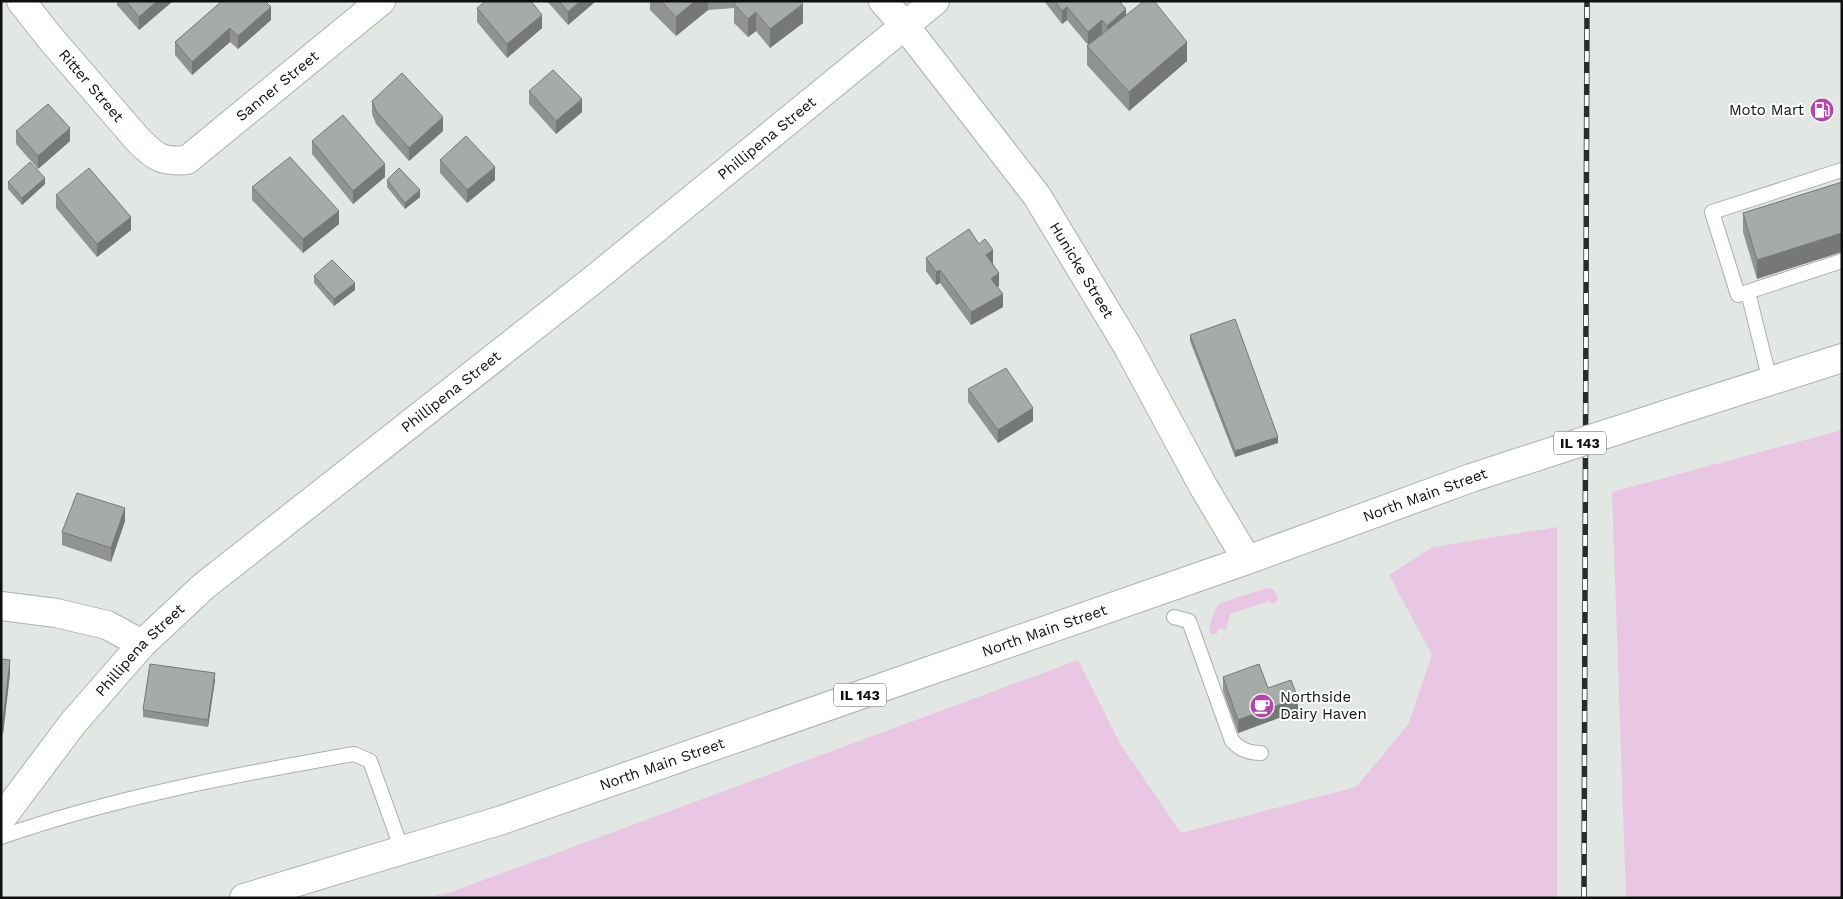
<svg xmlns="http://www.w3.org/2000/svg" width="1843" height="899" font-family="'Work Sans',sans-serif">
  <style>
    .green { fill: #e9c6e4 }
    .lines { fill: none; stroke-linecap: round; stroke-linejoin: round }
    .lane-casing { stroke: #acb0ac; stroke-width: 16 }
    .street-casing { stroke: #acb0ac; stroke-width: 30 }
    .primary-casing { stroke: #acb0ac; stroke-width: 30 }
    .lane { stroke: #fff; stroke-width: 14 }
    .street { stroke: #fff; stroke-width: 28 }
    .primary { stroke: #fff; stroke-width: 28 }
    .rail-casing { stroke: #2a2c2b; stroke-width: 5.5 }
    .rail { stroke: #fff; stroke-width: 4; stroke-dasharray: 11; stroke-linecap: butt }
    .primary-bridge-casing { stroke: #acb0ac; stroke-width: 30; stroke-linecap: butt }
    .primary-bridge { stroke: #fff; stroke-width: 28 }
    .wall { fill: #909390 }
    .shaded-wall { fill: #757875 }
    .building { fill: #a7aba7; stroke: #757875 }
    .labels { text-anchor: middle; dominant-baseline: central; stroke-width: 4; stroke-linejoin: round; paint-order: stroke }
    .shield { fill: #fff; stroke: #565857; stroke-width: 1 }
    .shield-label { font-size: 14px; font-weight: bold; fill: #0e100f }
    .street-label { font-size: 15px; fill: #0e100f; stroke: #fff }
    .poi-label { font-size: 15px; fill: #0e100f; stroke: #fff; text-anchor: end }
  </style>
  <rect width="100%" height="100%" fill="#e3e7e3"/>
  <path class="green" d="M1842,430V898H1626L1612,492Z
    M1557,527V898H426L451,892L1078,660L1121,745L1181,833L1356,787L1408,725L1432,655L1389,575L1433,547Z
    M1267,588L1274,590L1278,599L1275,603L1271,604L1269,601L1230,614L1226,630L1221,628L1218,630L1217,634H1210C1209,624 1213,611 1220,603Z"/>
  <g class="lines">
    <defs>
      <path id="lane" d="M1842,170L1712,212L1738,295L1842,261
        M1748,292L1770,381
        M1174,617L1189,621L1232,741C1241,750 1249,753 1261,753
        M1,837C115,797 235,775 354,754L370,761L402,850"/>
      <g id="street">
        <path id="s1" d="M21,1L51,39L138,140C156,158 162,162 187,160L381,1"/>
        <path id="s2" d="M883,1L905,26L1037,196L1128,347L1203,486L1247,560"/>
        <path d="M1,606L56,613L107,625L142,644"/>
        <path id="s3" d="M1,819L73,723L142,644L204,586L593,280L935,1"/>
      </g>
      <g id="primary">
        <path d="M1689,407L1842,358"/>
        <path id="s4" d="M244,898L502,820L1247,560L1471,478"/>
      </g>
    </defs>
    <use href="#lane" class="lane-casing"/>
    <use href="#street" class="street-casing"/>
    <use href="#primary" class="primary-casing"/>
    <use href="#lane" class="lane"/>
    <use href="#street" class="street"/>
    <use href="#primary" class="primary"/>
    <defs>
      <path id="rail" d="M1584,898L1587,1"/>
    </defs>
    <use href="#rail" class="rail-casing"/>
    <use href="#rail" class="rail"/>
    <defs>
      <path id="primary-bridge" d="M1471,478L1689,407"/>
    </defs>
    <use href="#primary-bridge" class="primary-bridge-casing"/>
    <use href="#primary-bridge" class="primary-bridge"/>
  </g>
  <path class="wall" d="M117,1H173L139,30L117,5Z
    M222,1L271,20L238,49L230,42L192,75L175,55V42Z
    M547,1H596L568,25Z
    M650,1H800L803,23L770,48L756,31L748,37L734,23V8L708,10L676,36L650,10Z
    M1044,1H1119L1126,16L1187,61L1129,111L1087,65V46L1103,34H1102L1088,45L1067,20L1062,24Z
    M477,8L542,28L507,58L477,22Z
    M529,91L582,112L556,134L529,104Z
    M372,101L443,131L409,161L376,124L372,114Z
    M16,131L70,141L38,169L16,144Z
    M312,141L385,177L353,204L312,154Z
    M440,160L495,180L467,203L440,173Z
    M387,180L420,197L405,209L387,187Z
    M8,182L45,184L22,205L8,189Z
    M1842,182L1757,279L1743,232V213Z
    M252,187L339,224L303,253L252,200Z
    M56,195L131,230L97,257L56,208Z
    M926,258L993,263L999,286L998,287L1003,307L971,325L940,283L936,285L926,271Z
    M314,276L355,290L334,306L314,283Z
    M1190,335L1278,443L1235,457L1190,341Z
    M968,389L1033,421L998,443L968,402Z
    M125,521L111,562L62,545V532Z
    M1,659L10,673L3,734H1Z
    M1223,677L1268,688L1298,711L1238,733L1223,691Z
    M215,680L208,727L143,717V710Z"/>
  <path class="shaded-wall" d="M157,1H173L139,30V17Z
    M580,1H596L568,25V12Z
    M695,1H708V10L676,36V17Z
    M803,4V23L770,48V29Z
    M271,7V20L238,49V36Z
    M1067,7V20L1062,24V11Z
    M1126,9V22L1107,39V26Z
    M756,12V31L748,37V19Z
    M542,15V28L507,58V44Z
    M1102,20V34L1088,45V32Z
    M230,28V42L192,75V62Z
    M1187,42V61L1129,111V92Z
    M582,99V112L556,134V121Z
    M443,117V131L409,161V148Z
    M70,128V141L38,169V156Z
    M385,164V177L353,204V191Z
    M495,167V180L467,203V190Z
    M45,178V184L22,205V198Z
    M420,190V197L405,209V203Z
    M339,211V224L303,253V239Z
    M131,217V230L97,257V244Z
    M1842,233V252L1757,279V260Z
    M993,250V263L986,269V255Z
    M940,270V283L936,285V272Z
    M999,273V286L991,292V279Z
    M355,283V290L334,306V299Z
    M1003,294V307L971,325V312Z
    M1033,408V421L998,443V430Z
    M1278,437V443L1235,457V451Z
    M125,508V521L111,562V548Z
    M10,660V673L3,734V721Z
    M215,673V680L208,727V720Z
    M1298,698V711L1238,733V720Z"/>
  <path class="building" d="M126,1H157L139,17Z
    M222,1H265L271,7L238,36L230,28L192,62L175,42Z
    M486,1H531L542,15L507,44L477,8Z
    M559,1H580L568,12Z
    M661,1H695L676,17Z
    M737,1H800L803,4L770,29L756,12L748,19L734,4Z
    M1055,1H1119L1126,9L1107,26L1102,20L1088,32L1067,7L1062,11Z
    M1144,1H1154L1187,42L1129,92L1087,46Z
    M553,70L582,99L556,121L529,91Z
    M402,73L443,117L409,148L376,111L372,101Z
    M48,104L70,128L38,156L16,131Z
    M343,115L385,164L353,191L312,141Z
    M466,136L495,167L467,190L440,160Z
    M290,157L339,211L303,239L252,187Z
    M30,162L45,178L22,198L8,182Z
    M89,168L131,217L97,244L56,195Z
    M399,168L420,190L405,203L387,180Z
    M1842,182V233L1757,260L1743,213Z
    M969,229L979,244L985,239L993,250L986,255L999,273L991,279L1003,294L971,312L940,270L936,272L926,258Z
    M332,260L355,283L334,299L314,276Z
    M1235,319L1278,437L1235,451L1190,335Z
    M1006,368L1033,408L998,430L968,389Z
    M77,493L125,508L111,548L62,532Z
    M1,659L10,660L3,721H1Z
    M150,664L215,673L208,720L143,710Z
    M1259,664L1268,688L1291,680L1298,698L1238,720L1223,677Z"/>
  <defs>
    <symbol id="fuel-disc" viewBox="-11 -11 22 22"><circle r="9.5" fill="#b148aa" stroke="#fff"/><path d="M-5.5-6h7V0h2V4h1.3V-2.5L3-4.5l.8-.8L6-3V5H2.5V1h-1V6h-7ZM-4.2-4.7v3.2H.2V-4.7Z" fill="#fff"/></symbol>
    <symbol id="cafe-disc" viewBox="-11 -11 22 22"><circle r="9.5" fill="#b148aa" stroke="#fff"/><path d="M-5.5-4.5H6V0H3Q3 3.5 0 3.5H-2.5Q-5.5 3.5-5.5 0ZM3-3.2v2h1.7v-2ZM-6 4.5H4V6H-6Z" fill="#fff"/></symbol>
  </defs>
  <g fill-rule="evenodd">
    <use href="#fuel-disc" x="1808" y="96" width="28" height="28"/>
    <use href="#cafe-disc" x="1248" y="692" width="28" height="28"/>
  </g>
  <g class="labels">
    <g class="shield">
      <rect x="1554" y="431.5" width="52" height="23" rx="4"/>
      <rect x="834" y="683.5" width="52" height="23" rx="4"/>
    </g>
    <g class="shield-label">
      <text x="1580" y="443">IL 143</text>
      <text x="860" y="695">IL 143</text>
    </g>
    <g class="street-label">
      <text stroke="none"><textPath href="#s1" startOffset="110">Ritter Street</textPath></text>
      <text stroke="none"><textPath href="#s1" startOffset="354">Sanner Street</textPath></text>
      <text stroke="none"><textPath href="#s3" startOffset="1029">Phillipena Street</textPath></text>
      <text stroke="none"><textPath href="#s2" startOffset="335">Hunicke Street</textPath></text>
      <text stroke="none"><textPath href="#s3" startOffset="624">Phillipena Street</textPath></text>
      <text transform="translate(1425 495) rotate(-20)">North Main Street</text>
      <text stroke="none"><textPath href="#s4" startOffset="844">North Main Street</textPath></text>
      <text stroke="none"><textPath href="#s3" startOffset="219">Phillipena Street</textPath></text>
      <text stroke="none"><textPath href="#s4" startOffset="439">North Main Street</textPath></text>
    </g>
    <g class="poi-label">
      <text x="1804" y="110">Moto Mart</text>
      <text x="1280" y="697" text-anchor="start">Northside<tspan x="1280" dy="17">Dairy Haven</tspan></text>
    </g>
  </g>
  <rect width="1843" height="899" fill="none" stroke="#0e100f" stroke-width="5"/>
</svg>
